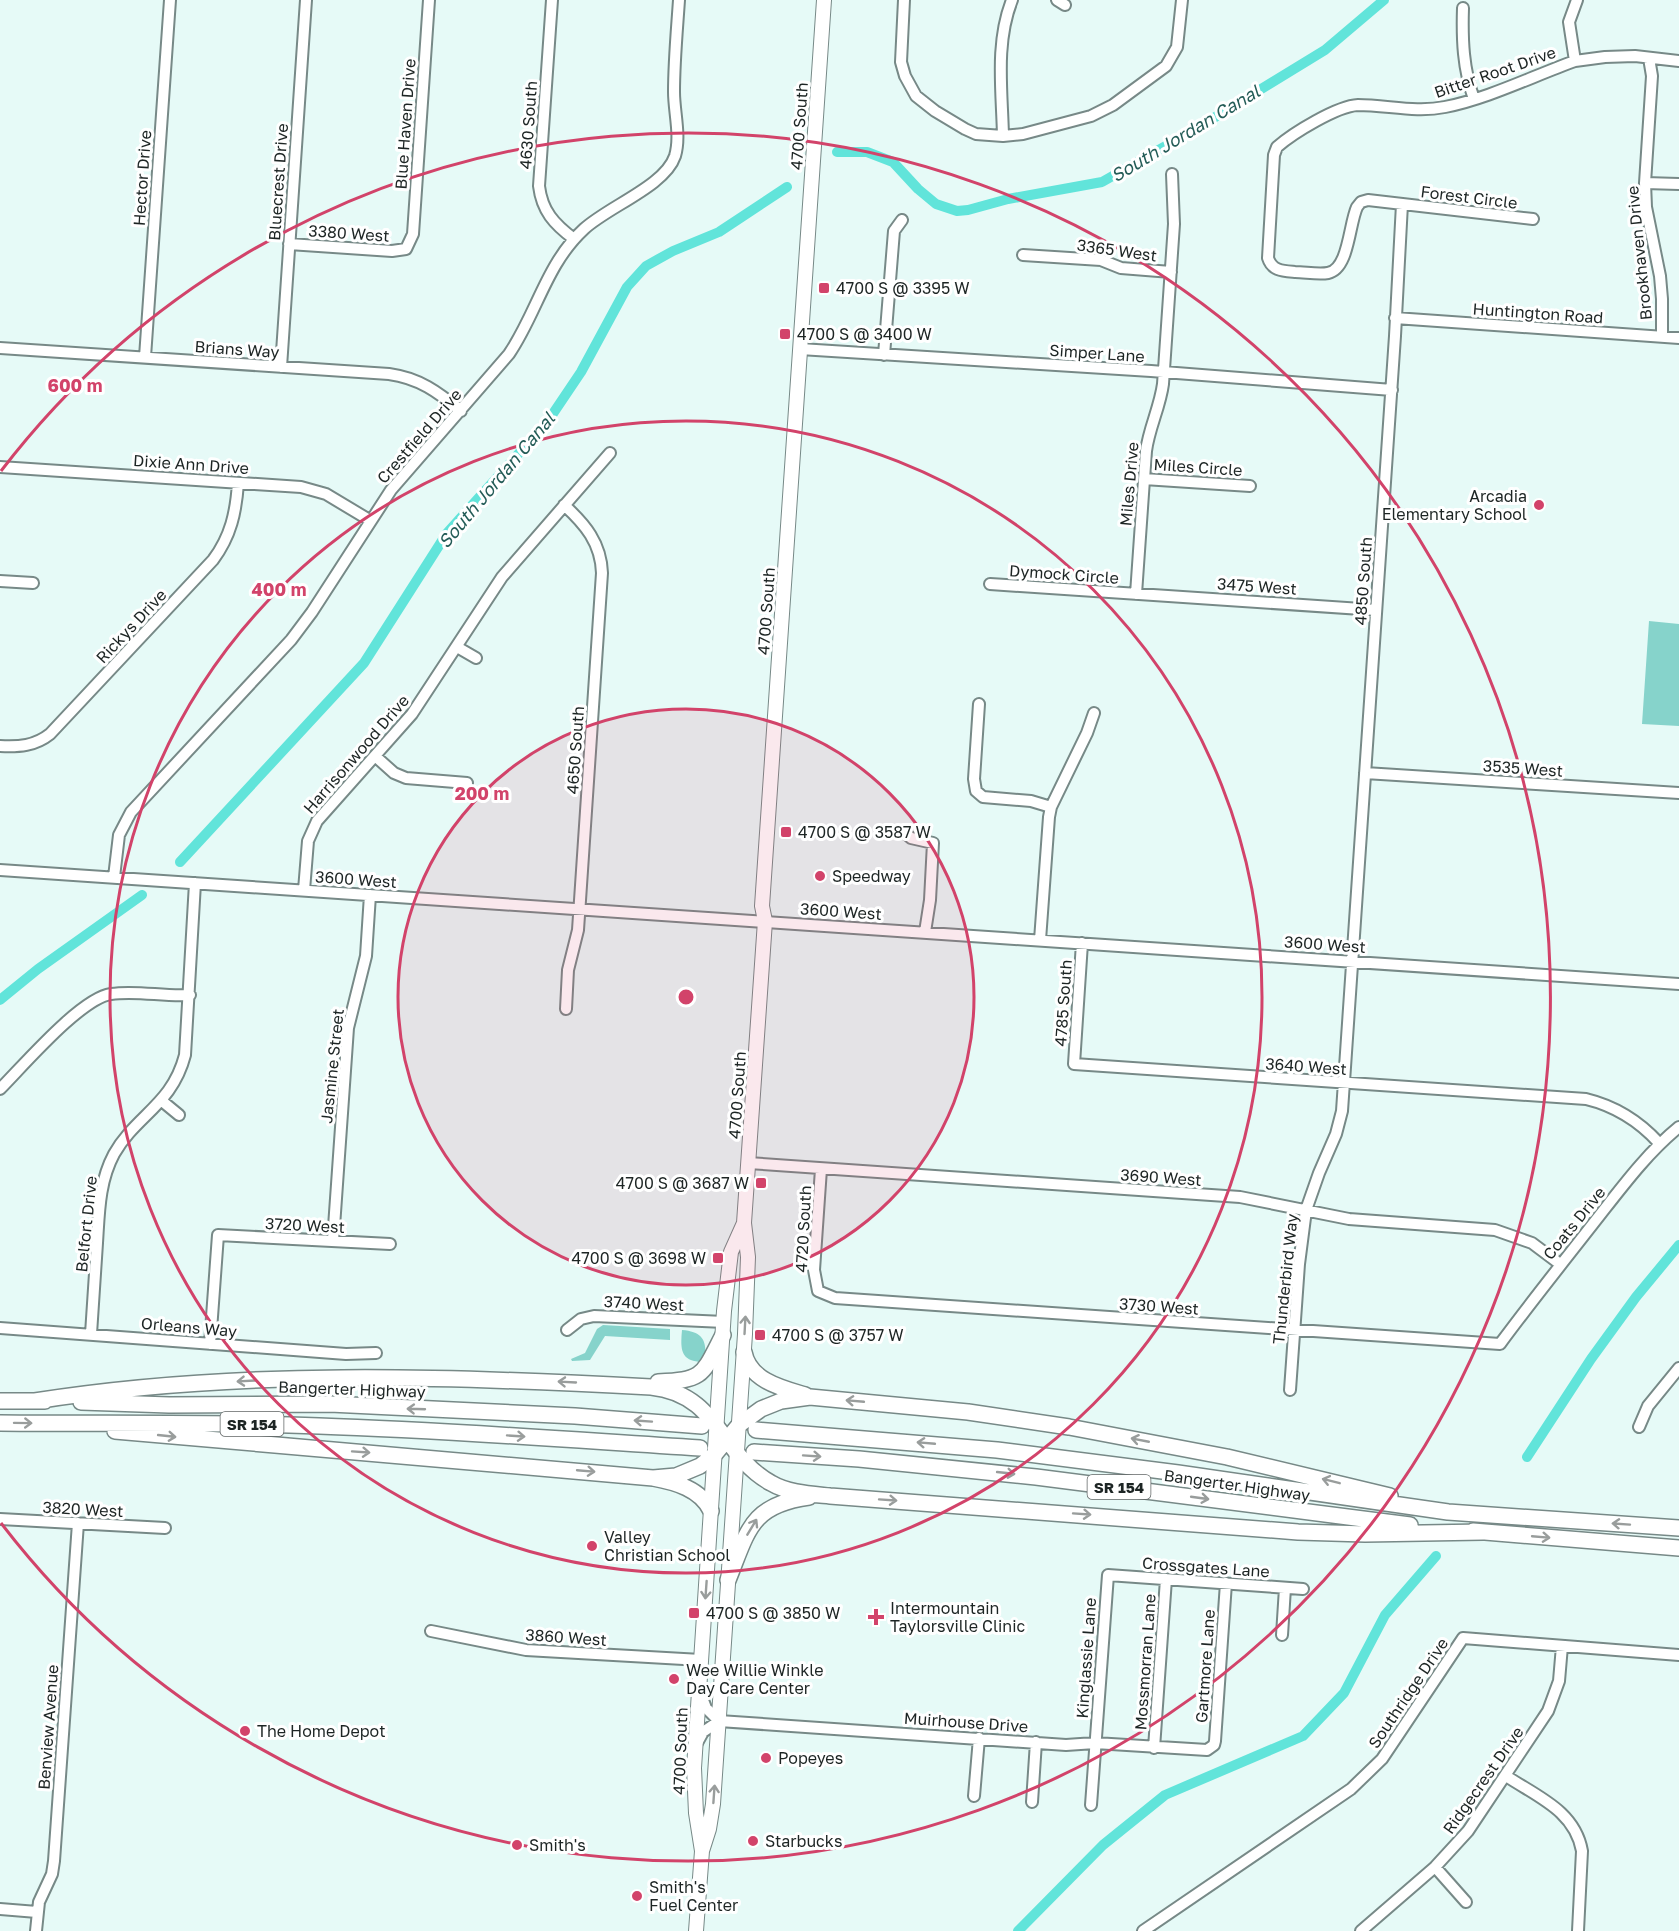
<svg xmlns="http://www.w3.org/2000/svg" width="1679" height="1931" font-family="'Golos Text',sans-serif">
  <style>
    .green { fill: #86d3cb }
    .lines { fill: none; stroke-linecap: round; stroke-linejoin: round }
    .canal { stroke: #61e4da; stroke-width: 10 }
    .minor-casing { stroke: #778987; stroke-width: 14 }
    .major-casing { stroke: #778987; stroke-width: 16 }
    .highway-casing { stroke: #778987; stroke-width: 18 }
    .minor { stroke: #fff; stroke-width: 10 }
    .major { stroke: #fff; stroke-width: 14 }
    .highway { stroke: #fff; stroke-width: 15 }
    .oneway { stroke: #999d9c }
    .ring { fill: none; stroke: #d2436a; stroke-width: 3 }
    .poi-dot { fill: #d2436a; stroke: #fff; stroke-width: 2 }
    .labels { text-anchor: middle; dominant-baseline: central; stroke-width: 6; stroke-linejoin: round; paint-order: stroke }
    .shield { fill: #fff; stroke: #616666; stroke-width: 1.5 }
    .shield-label { font-size: 15px; font-weight: bold; fill: #1d2524 }
    .street-label { font-size: 16px; fill: #1d2524; stroke: #fff }
    .poi-label { font-size: 16px; fill: #1d2524; stroke: #fff; text-anchor: start }
    .water-label { font-size: 18px; font-style: italic; fill: #245c57; stroke: #fff }
    .centre { fill: #d2436a; stroke: #fff; stroke-width: 3 }
    .ring-label { font-size: 18px; text-anchor: middle; font-weight: bold; fill: #d2436a; stroke: #fff; stroke-width: 6; stroke-linejoin: round; paint-order: stroke }
  </style>
  <rect width="100%" height="100%" fill="#e6faf7"/>
  <path class="green" d="M1649,621L1679,624V726L1642,724Z
    M603,1325L670,1329V1340L605,1336L590,1360L572,1361L571,1359L585,1353L597,1329Z
    M682,1330C704,1332 707,1341 705,1362C681,1362 680,1351 682,1330Z"/>
  <g class="lines">
    <path class="canal" d="M837,152H867L893,162L918,189L936,204L957,211L968,210L1008,199L1102,182L1199,127L1325,50L1384,0
      M180,862L364,663L447,533L548,421L581,372L627,287L646,266L673,251L719,232L787,187
      M0,1000L38,969L142,895
      M1527,1457L1591,1359L1636,1297L1679,1245
      M1018,1931L1103,1845L1165,1795L1303,1736L1344,1693L1385,1615L1436,1556"/>
    <defs>
      <path id="minor" d="M552,0L539,186C542,211 554,224 574,239
        M904,0L901,62L905,76L916,96L935,111L965,129L976,134L1003,136L1023,134L1091,116L1113,105L1166,66L1177,47L1182,0
        M1057,0L1065,5
        M1463,8C1462,39 1463,69 1474,99
        M1649,58L1652,76L1645,183L1646,207L1660,276L1662,299V336
        M1575,61L1569,22L1577,0
        M1003,136C1002,90 995,43 1012,0
        M1645,183L1679,184
        M1533,219L1368,200L1361,202L1357,207C1349,224 1349,269 1328,273C1318,275 1305,272 1295,272C1283,271 1272,271 1268,258L1274,155L1277,147C1293,133 1337,106 1358,105C1387,105 1416,113 1445,107C1487,99 1533,76 1575,61L1605,57L1635,56L1679,61
        M289,244L392,251L406,249L413,234L429,0
        M1023,255L1101,260L1121,268L1171,272
        M1395,318L1679,338
        M0,348L389,374C419,378 438,392 461,411
        M800,349L1151,371L1392,390
        M884,355L894,231L902,220
        M145,357L170,0
        M281,367L306,0
        M0,467L301,487L326,494L371,521
        M1144,479L1250,486
        M564,505C585,524 601,543 602,573L578,930L568,970L566,1009
        M0,581L33,583
        M990,584L1376,610
        M1136,594L1146,451C1149,428 1160,407 1163,384L1174,224L1172,174
        M457,647L476,658
        M979,704L974,779L976,791L983,797L1031,801L1051,807
        M0,746C19,747 35,746 50,734L213,560C231,536 236,512 238,483
        M375,756L394,773L406,778L467,783
        M1365,773L1679,793
        M904,832L911,838L933,843L930,900L925,932
        M0,870L1679,984
        M114,877L119,835L131,812L291,640L312,612L391,490L509,354C537,313 546,264 584,229C609,206 665,186 675,156C681,136 674,112 674,92C674,61 677,30 679,0
        M304,890L308,841L317,821L412,714L502,577L610,453
        M1040,940L1049,817L1051,807L1087,733L1094,713
        M1082,943L1074,1064L1586,1099C1615,1106 1639,1121 1659,1143
        M0,1089C23,1066 81,998 111,994C137,990 164,997 190,995
        M162,1101L179,1115
        M748,1163L1240,1197L1349,1219L1495,1230L1532,1243L1560,1264
        M821,1169L814,1270L818,1291L835,1298L1500,1344C1531,1302 1564,1261 1596,1220C1622,1187 1647,1153 1679,1127
        M333,1241L348,1028L366,956L370,895
        M0,1328L346,1354L376,1353
        M567,1330L581,1319L594,1316L724,1322
        M91,1334C93,1304 95,1274 97,1243C99,1212 99,1182 114,1154C136,1115 172,1105 185,1055L195,883
        M210,1344L218,1235L390,1244
        M1290,1390L1299,1264L1306,1210L1319,1173L1336,1134L1342,1111L1395,336L1402,204
        M1639,1427L1648,1406L1679,1368
        M0,1519L165,1528
        M431,1631L526,1650L701,1660
        M1282,1635L1285,1588
        M701,1695L706,1708L719,1721
        M697,1743L703,1732L719,1721L1066,1745L1095,1743L1207,1750L1214,1745L1215,1741L1226,1583
        M1154,1748L1166,1579
        M1506,1776C1538,1797 1575,1811 1582,1851L1578,1931
        M974,1796L979,1738
        M1032,1802L1036,1742
        M1091,1805L1108,1575L1303,1589
        M1435,1867L1466,1902
        M0,1909L37,1912
        M36,1931L39,1902L52,1874L54,1861L78,1523
        M1143,1931L1351,1789L1382,1759L1463,1638L1679,1655
        M1361,1931L1435,1867L1468,1831L1548,1711L1559,1681L1562,1646"/>
      <path id="major" d="M702,1851L709,1829L713,1804L745,1334L748,1257L744,1223L765,921L762,906L824,0
        M696,1931L702,1851L696,1813L694,1768L724,1311L731,1252L744,1223"/>
      <path id="highway" d="M744,1352C749,1380 781,1388 805,1395
        M658,1382C704,1380 702,1376 723,1335
        M0,1401H45
        M35,1401C239,1369 446,1376 651,1387C719,1394 720,1455 771,1483C788,1493 810,1494 830,1496L1298,1532L1365,1534L1483,1532
        M81,1402L169,1405L330,1404L575,1416L702,1426
        M0,1423C106,1424 212,1422 319,1426C446,1430 573,1440 700,1448
        M756,1430L997,1450L1178,1473L1448,1512L1679,1528
        M115,1431L653,1478C675,1482 701,1489 711,1511
        M754,1452L859,1459L1036,1477L1410,1525
        M653,1478L676,1476L700,1466L715,1454L739,1425L761,1409L781,1401L810,1397L968,1412L1069,1427L1227,1457L1390,1496
        M1473,1531L1679,1548
        M728,1580C748,1531 750,1505 809,1497"/>
    </defs>
    <use href="#minor" class="minor-casing"/>
    <use href="#major" class="major-casing"/>
    <use href="#highway" class="highway-casing"/>
    <use href="#minor" class="minor"/>
    <use href="#major" class="major"/>
    <use href="#highway" class="highway"/>
  </g>
  <defs><path id="oneway-shaft" d="M-6 0H5M1.5-3L5.5 0L1.5 3" fill="none" stroke-width="1.6" stroke-linecap="round" stroke-linejoin="round" transform="scale(1.5)"/></defs>
  <g class="oneway">
    <use href="#oneway-shaft" transform="translate(745 1325) rotate(-87)"/>
    <use href="#oneway-shaft" transform="translate(246 1381) rotate(177)"/>
    <use href="#oneway-shaft" transform="translate(567 1382) rotate(-177)"/>
    <use href="#oneway-shaft" transform="translate(855 1401) rotate(-175)"/>
    <use href="#oneway-shaft" transform="translate(416 1409) rotate(-178)"/>
    <use href="#oneway-shaft" transform="translate(643 1421) rotate(-176)"/>
    <use href="#oneway-shaft" transform="translate(23 1423) rotate(1)"/>
    <use href="#oneway-shaft" transform="translate(167 1436) rotate(6)"/>
    <use href="#oneway-shaft" transform="translate(516 1436) rotate(4)"/>
    <use href="#oneway-shaft" transform="translate(1140 1440) rotate(-169)"/>
    <use href="#oneway-shaft" transform="translate(926 1443) rotate(-175)"/>
    <use href="#oneway-shaft" transform="translate(361 1452) rotate(4)"/>
    <use href="#oneway-shaft" transform="translate(812 1456) rotate(4)"/>
    <use href="#oneway-shaft" transform="translate(586 1471) rotate(5)"/>
    <use href="#oneway-shaft" transform="translate(1006 1473) rotate(6)"/>
    <use href="#oneway-shaft" transform="translate(1331 1481) rotate(-166)"/>
    <use href="#oneway-shaft" transform="translate(1200 1498) rotate(8)"/>
    <use href="#oneway-shaft" transform="translate(888 1500) rotate(4)"/>
    <use href="#oneway-shaft" transform="translate(1082 1514) rotate(4)"/>
    <use href="#oneway-shaft" transform="translate(1621 1524) rotate(-176)"/>
    <use href="#oneway-shaft" transform="translate(752 1527) rotate(-59)"/>
    <use href="#oneway-shaft" transform="translate(1541 1537) rotate(5)"/>
    <use href="#oneway-shaft" transform="translate(706 1590) rotate(94)"/>
    <use href="#oneway-shaft" transform="translate(714 1794) rotate(-86)"/>
  </g>
  <circle cx="686" cy="997" r="288" fill="#d2436a" fill-opacity=".12"/>
  <g class="ring">
    <circle cx="686" cy="997" r="288"/>
    <circle cx="686" cy="997" r="576"/>
    <path d="M1 471A864 864 0 1 1 1 1523"/>
  </g>
  <g class="poi-dot">
    <rect x="818" y="282" width="12" height="12" rx="3"/>
    <rect x="779" y="328" width="12" height="12" rx="3"/>
    <circle cx="1539" cy="505" r="6"/>
    <rect x="780" y="826" width="12" height="12" rx="3"/>
    <circle cx="820" cy="876" r="6"/>
    <rect x="755" y="1177" width="12" height="12" rx="3"/>
    <rect x="712" y="1252" width="12" height="12" rx="3"/>
    <rect x="754" y="1329" width="12" height="12" rx="3"/>
    <circle cx="592" cy="1546" r="6"/>
    <rect x="688" y="1607" width="12" height="12" rx="3"/>
    <path d="M873 1608h6v6h6v6h-6v6h-6v-6h-6v-6h6z"/>
    <circle cx="674" cy="1679" r="6"/>
    <circle cx="245" cy="1731" r="6"/>
    <circle cx="766" cy="1758" r="6"/>
    <circle cx="753" cy="1841" r="6"/>
    <circle cx="517" cy="1845" r="6"/>
    <circle cx="637" cy="1896" r="6"/>
  </g>
  <g class="labels">
    <g class="shield">
      <rect x="220.5" y="1412" width="63" height="24" rx="4.5"/>
      <rect x="1087.5" y="1475" width="63" height="24" rx="4.5"/>
    </g>
    <g class="shield-label">
      <text x="252" y="1424">SR 154</text>
      <text x="1119" y="1487">SR 154</text>
    </g>
    <g class="street-label">
      <text transform="translate(1495 72) rotate(-19)">Bitter Root Drive</text>
      <text transform="translate(405 124) rotate(-86)">Blue Haven Drive</text>
      <text transform="translate(528 125) rotate(-86)">4630 South</text>
      <text transform="translate(799 126) rotate(-86)">4700 South</text>
      <text transform="translate(142 178) rotate(-86)">Hector Drive</text>
      <text transform="translate(278 182) rotate(-86)">Bluecrest Drive</text>
      <text transform="translate(1469 197) rotate(7)">Forest Circle</text>
      <text transform="translate(349 233) rotate(4)">3380 West</text>
      <text transform="translate(1117 250) rotate(8)">3365 West</text>
      <text transform="translate(1639 253) rotate(-96)">Brookhaven Drive</text>
      <text transform="translate(1538 313) rotate(4)">Huntington Road</text>
      <text transform="translate(237 349) rotate(4)">Brians Way</text>
      <text transform="translate(1097 353) rotate(4)">Simper Lane</text>
      <text transform="translate(419 436) rotate(-49)">Crestfield Drive</text>
      <text transform="translate(191 464) rotate(4)">Dixie Ann Drive</text>
      <text transform="translate(1198 467) rotate(4)">Miles Circle</text>
      <text transform="translate(1129 484) rotate(-85)">Miles Drive</text>
      <text transform="translate(1064 574) rotate(4)">Dymock Circle</text>
      <text transform="translate(1363 581) rotate(-86)">4850 South</text>
      <text transform="translate(1257 586) rotate(4)">3475 West</text>
      <text transform="translate(766 611) rotate(-86)">4700 South</text>
      <text transform="translate(131 626) rotate(-47)">Rickys Drive</text>
      <text transform="translate(575 750) rotate(-86)">4650 South</text>
      <text transform="translate(356 754) rotate(-49)">Harrisonwood Drive</text>
      <text transform="translate(1523 768) rotate(4)">3535 West</text>
      <text transform="translate(356 879) rotate(4)">3600 West</text>
      <text transform="translate(841 911) rotate(4)">3600 West</text>
      <text transform="translate(1325 944) rotate(4)">3600 West</text>
      <text transform="translate(1063 1003) rotate(-86)">4785 South</text>
      <text transform="translate(332 1066) rotate(-84)">Jasmine Street</text>
      <text transform="translate(1306 1066) rotate(4)">3640 West</text>
      <text transform="translate(737 1095) rotate(-86)">4700 South</text>
      <text transform="translate(1161 1177) rotate(4)">3690 West</text>
      <text transform="translate(1574 1223) rotate(-51)">Coats Drive</text>
      <text transform="translate(86 1224) rotate(-84)">Belfort Drive</text>
      <text transform="translate(305 1225) rotate(3)">3720 West</text>
      <text transform="translate(803 1229) rotate(-87)">4720 South</text>
      <text transform="translate(1285 1279) rotate(-84)">Thunderbird Way</text>
      <text transform="translate(644 1303) rotate(3)">3740 West</text>
      <text transform="translate(1159 1306) rotate(4)">3730 West</text>
      <text transform="translate(189 1327) rotate(5)">Orleans Way</text>
      <text transform="translate(352 1389) rotate(2)">Bangerter Highway</text>
      <text transform="translate(1237 1485) rotate(8)">Bangerter Highway</text>
      <text transform="translate(83 1509) rotate(3)">3820 West</text>
      <text transform="translate(1206 1567) rotate(4)">Crossgates Lane</text>
      <text transform="translate(566 1637) rotate(4)">3860 West</text>
      <text transform="translate(1086 1658) rotate(-86)">Kinglassie Lane</text>
      <text transform="translate(1145 1662) rotate(-86)">Mossmorran Lane</text>
      <text transform="translate(1205 1666) rotate(-86)">Gartmore Lane</text>
      <text transform="translate(1408 1693) rotate(-56)">Southridge Drive</text>
      <text transform="translate(966 1722) rotate(4)">Muirhouse Drive</text>
      <text transform="translate(48 1727) rotate(-86)">Benview Avenue</text>
      <text transform="translate(680 1751) rotate(-88)">4700 South</text>
      <text transform="translate(1483 1780) rotate(-55)">Ridgecrest Drive</text>
    </g>
    <g class="poi-label">
      <text x="836" y="288">4700 S @ 3395 W</text>
      <text x="797" y="334">4700 S @ 3400 W</text>
      <text x="1527" y="496" text-anchor="end">Arcadia<tspan x="1527" dy="18">Elementary School</tspan></text>
      <text x="798" y="832">4700 S @ 3587 W</text>
      <text x="832" y="876">Speedway</text>
      <text x="749" y="1183" text-anchor="end">4700 S @ 3687 W</text>
      <text x="706" y="1258" text-anchor="end">4700 S @ 3698 W</text>
      <text x="772" y="1335">4700 S @ 3757 W</text>
      <text x="604" y="1537">Valley<tspan x="604" dy="18">Christian School</tspan></text>
      <text x="890" y="1608">Intermountain<tspan x="890" dy="18">Taylorsville Clinic</tspan></text>
      <text x="706" y="1613">4700 S @ 3850 W</text>
      <text x="686" y="1670">Wee Willie Winkle<tspan x="686" dy="18">Day Care Center</tspan></text>
      <text x="257" y="1731">The Home Depot</text>
      <text x="778" y="1758">Popeyes</text>
      <text x="765" y="1841">Starbucks</text>
      <text x="529" y="1845">Smith's</text>
      <text x="649" y="1887">Smith's<tspan x="649" dy="18">Fuel Center</tspan></text>
    </g>
    <g class="water-label">
      <text transform="translate(1185 133) rotate(-31)">South Jordan Canal</text>
      <text transform="translate(496 480) rotate(-50)">South Jordan Canal</text>
    </g>
  </g>
  <circle cx="686" cy="997" r="9" class="centre"/>
  <g class="ring-label">
    <text x="75" y="392">600 m</text>
    <text x="279" y="596">400 m</text>
    <text x="482" y="800">200 m</text>
  </g>
</svg>
